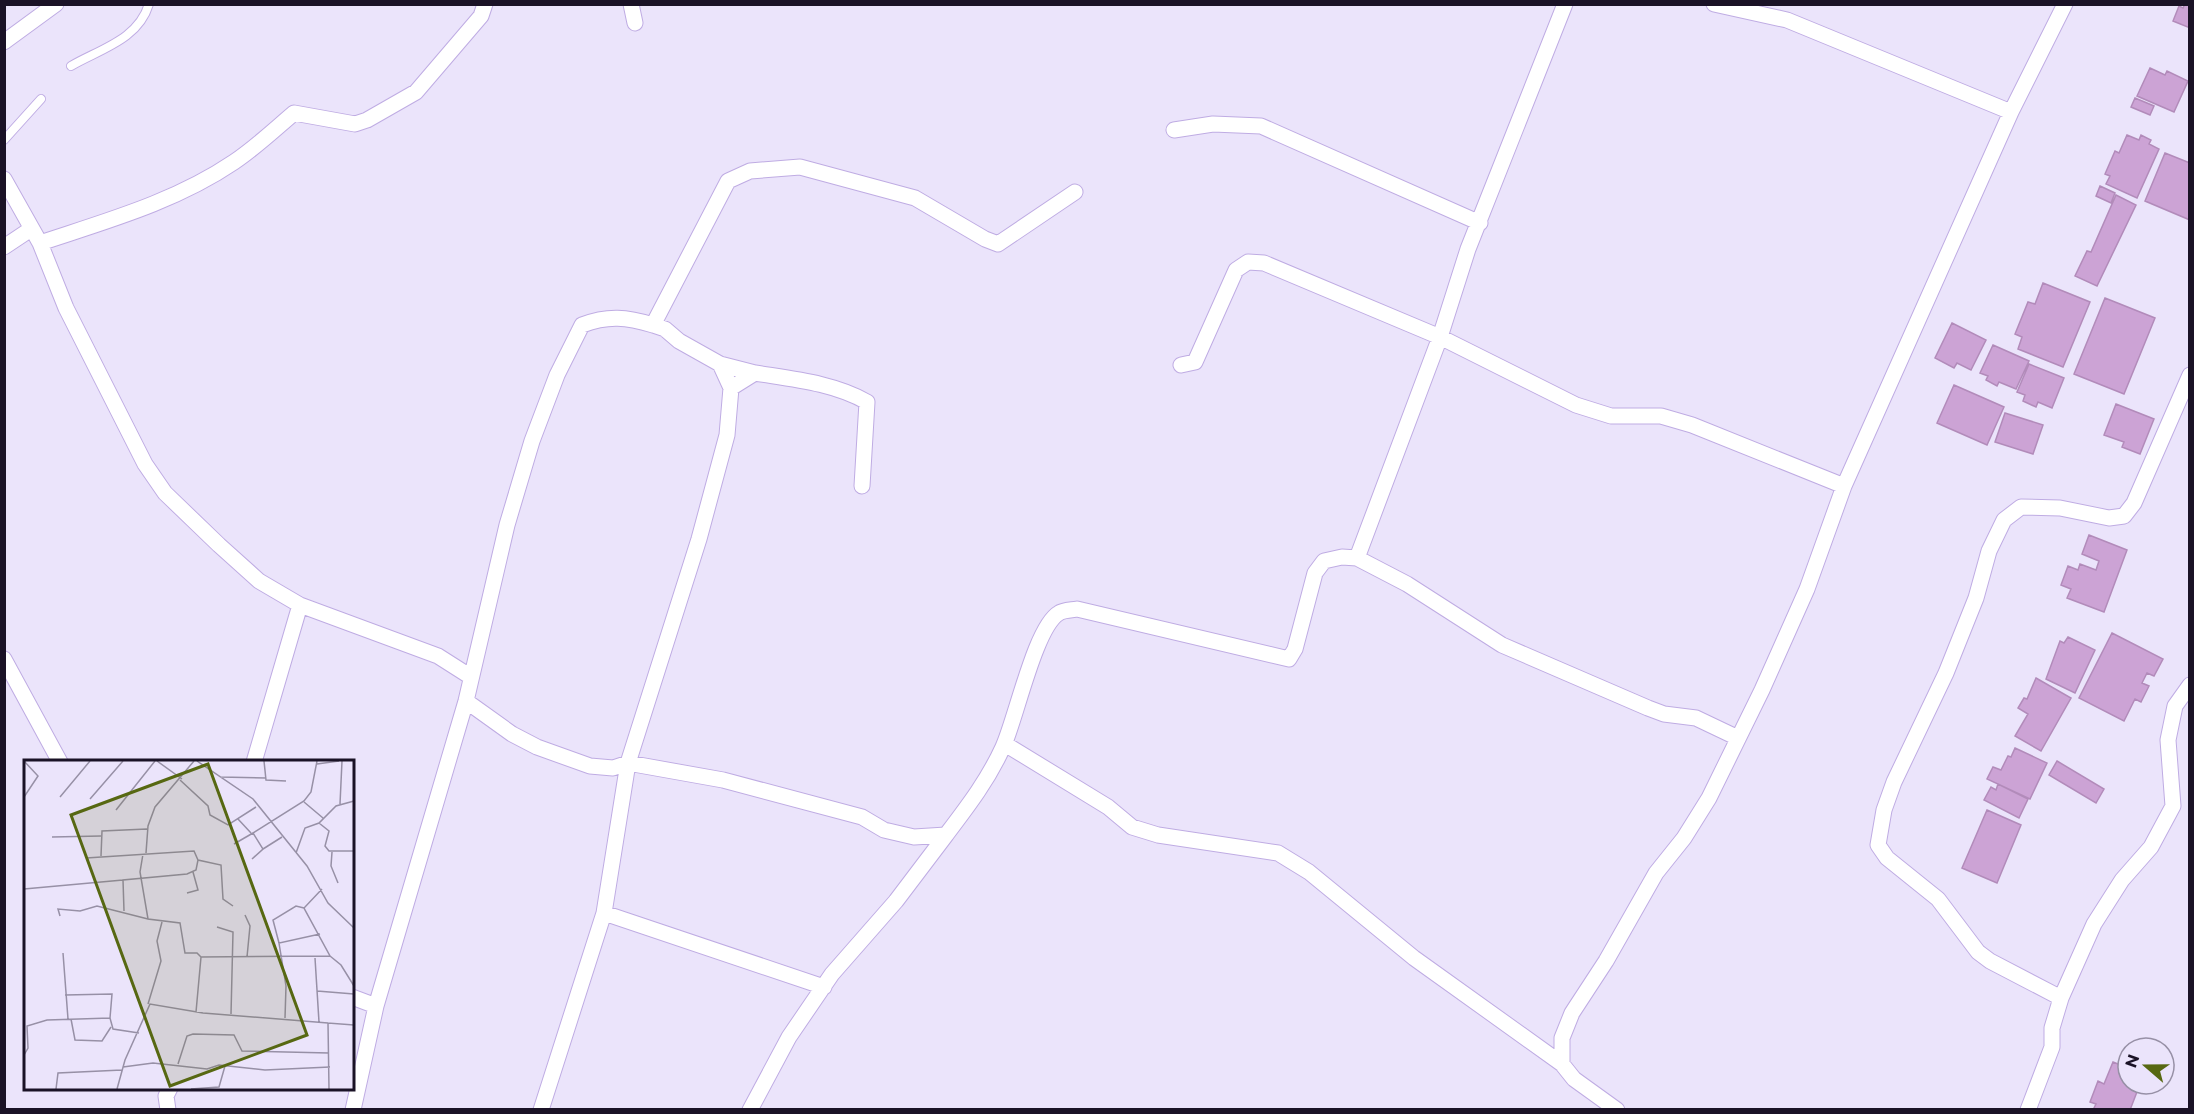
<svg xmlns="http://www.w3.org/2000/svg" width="2194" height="1114" font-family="Montserrat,sans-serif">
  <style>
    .building { fill: #cca3d5; stroke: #b28bba; stroke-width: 1.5 }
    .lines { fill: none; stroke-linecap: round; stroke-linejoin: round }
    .lane-casing { stroke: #bface3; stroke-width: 10 }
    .street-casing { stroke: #bface3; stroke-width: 17 }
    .lane { stroke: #fff; stroke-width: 8 }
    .street { stroke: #fff; stroke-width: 15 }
    .inset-road { fill: none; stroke: #9790a6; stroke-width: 1.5 }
    .view { fill: #576812; fill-opacity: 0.15; stroke: #576812; stroke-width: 3 }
    .inset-edge { fill: none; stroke: #1a1226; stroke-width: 3 }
  </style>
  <rect width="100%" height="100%" fill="#ebe4fb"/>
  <path class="building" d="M2185,4H2190V28L2173,21L2179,6L2183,8Z
    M2150,68L2165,75L2167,71L2188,81L2174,112L2137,96Z
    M2135,98L2154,106L2150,115L2131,107Z
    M2127,135L2139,140L2141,135L2151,140L2149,144L2159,149L2137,198L2106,184L2110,176L2105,174L2115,151L2119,153Z
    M2165,153L2190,163V220L2145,201Z
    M2100,186L2115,193L2111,203L2096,196Z
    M2116,195L2136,205L2097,286L2075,276L2087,251L2091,252Z
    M2043,283L2090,302L2063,367L2018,349L2022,337L2015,334L2028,302L2035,304Z
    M2105,298L2155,318L2124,394L2074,374Z
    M1952,323L1986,340L1971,370L1957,363L1954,368L1935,358Z
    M1993,345L2029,361L2016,389L1999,382L1997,386L1986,380L1988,376L1980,373Z
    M2029,364L2064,378L2052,408L2038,402L2036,407L2023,401L2025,395L2017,392Z
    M1954,385L2004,407L1987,445L1937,423Z
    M2116,404L2154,419L2140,454L2122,447L2124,442L2104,435Z
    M2005,413L2043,425L2033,454L1995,442Z
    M2089,535L2127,550L2104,612L2067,598L2071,589L2061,585L2068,566L2078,570L2080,564L2096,570L2099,561L2082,554Z
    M2112,633L2163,659L2154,676L2147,673L2142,683L2149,686L2141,702L2135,699L2124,721L2079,698Z
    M2068,637L2095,650L2075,693L2046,679L2060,641L2064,643Z
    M2036,678L2071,698L2041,751L2015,736L2028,714L2018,708L2024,698L2027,699Z
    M2015,748L2047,763L2030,799L1987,779L1993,767L2001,770L2008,756L2011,757Z
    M2057,761L2104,789L2096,803L2049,775Z
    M1998,784L2028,799L2019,818L1984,800L1991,787L1996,790Z
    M1987,810L2021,825L1997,883L1962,868Z
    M2113,1062L2128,1068V1084H2140L2130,1110H2093L2096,1104L2090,1102L2098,1081L2104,1084Z"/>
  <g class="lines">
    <defs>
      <path id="lane" d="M71,66C100,49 138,40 149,4
        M4,140L41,99"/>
      <path id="street" d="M631,4L635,23
        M1714,4L1787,20L2011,112
        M4,42L56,4
        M1174,130L1213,124L1261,126L1480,223
        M4,179L40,243L66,308L145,464L165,493L219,545L259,581L300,605L438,656L471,677
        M40,243C106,221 175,202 234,162C255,148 274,130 294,113L355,124L367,120L416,92L481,16L485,4
        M4,247L31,229
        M653,325L665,329L679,341L720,364L731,388L727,435L699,539L628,763L604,913L824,987
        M720,364L755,373
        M1181,365L1195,362L1236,270L1248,262L1264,263L1440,337L1576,405L1611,416H1661L1692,425L1844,486
        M731,388L755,373C792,379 834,383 867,402L862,486
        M1357,558L1440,337L1468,249L1565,4
        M4,659L60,762
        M466,701L512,734L537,747L590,766L613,768L628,763L723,780L862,817L884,830L914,837L946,835C968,806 988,780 1003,747C1016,719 1035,627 1059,613C1063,610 1072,610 1077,609L1289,659L1295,649L1315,573L1324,561L1342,557L1357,558L1407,584L1502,645L1648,708L1664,714L1696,718L1738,738
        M1005,744L1108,807L1132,827L1158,835L1278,853L1309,872L1414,958L1562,1064
        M254,762L300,605
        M352,997L376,1006
        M2061,998L1990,961L1978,952L1938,899L1887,858L1878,845L1884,810L1894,782L1946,673L1976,598L1989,551L2004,520L2021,507L2060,508L2109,518L2124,516L2134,503L2190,375
        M168,1110L166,1096L170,1088
        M353,1110L376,1006L466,701L507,525L532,441L557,375L582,325C608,315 627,317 653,325L728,181L750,171L800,167L915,198L985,239L998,244L1075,192
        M541,1110L604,913
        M750,1110L789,1037L832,974L896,901L946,835
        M1617,1110L1574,1079L1562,1064V1038L1572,1013L1606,961L1656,873L1684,838L1709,798L1762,690L1807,589L1844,486L2011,112L2065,4
        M2028,1110L2052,1047V1028L2061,998L2094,924L2122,880L2151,847L2173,806L2168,740L2175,706L2190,685"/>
    </defs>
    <use href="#lane" class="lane-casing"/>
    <use href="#street" class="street-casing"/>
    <use href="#lane" class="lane"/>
    <use href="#street" class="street"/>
  </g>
  <g transform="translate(24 760)">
    <rect width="330" height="330" fill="#ebe4fb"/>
    <path class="inset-road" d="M0,1L14,16L0,37M133,1L158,19M173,1L229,39L283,106L304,143L330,168M240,1L242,20L262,21M293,4L315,1M196,17L242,18M156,20L184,46L186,55L204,65L232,47M36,37L66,1M66,39L99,1M280,42L299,58M316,44L318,1M92,50L131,1M214,59L227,73M295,63L305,71L301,86L305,91H330M28,77L77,76M210,84L229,73M239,89L258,77M308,92L307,106L314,123M122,93L124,66L131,47L170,1M272,93L281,68L295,63L312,46L330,41M119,94L116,112L124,159L156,163L161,193H173L177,197L306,196L280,148L298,129M77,96L78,71L123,69M62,98L170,91L174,100L197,105L199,139L209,146M228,99L239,89L229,73L280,41L287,32L293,1M0,129L99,120M163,133L174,130L169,112M100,151L99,120L163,114L172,110L174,100M221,155L226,166L223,197M36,156L34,149L56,151L73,146L124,159M193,167L209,172L207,254M255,183L249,160L272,146L280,148M39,193L44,259M306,196L317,205L330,226M291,198L295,262M293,231L330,234M41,235L88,234L86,258M124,244L137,201L133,181L138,162M172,252L177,197M261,258L262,226L255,183L296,174M47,259L51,280L78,281L87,267M0,295L4,288L3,266L23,260L86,258L89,269L115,273M154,304L163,276L169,274L210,275L218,291L305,293M99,307L129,303L183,309L195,305L241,310L306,307M32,329L34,313L98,310M93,329L101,300L126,244L179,253L304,263M167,329L195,327L201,306M305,329L304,263L330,265"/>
    <path class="view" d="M184,4L283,275L146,326L47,55Z"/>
    <rect width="330" height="330" class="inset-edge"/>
  </g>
  <rect width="2194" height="1114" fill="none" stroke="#1a1226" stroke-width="12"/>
  <g transform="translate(2146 1066) rotate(290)"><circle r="28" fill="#ebe4fb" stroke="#9790a6" stroke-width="1.5"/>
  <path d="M0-4.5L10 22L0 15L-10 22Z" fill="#576812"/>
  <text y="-9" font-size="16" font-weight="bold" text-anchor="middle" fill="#1a1226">N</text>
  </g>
</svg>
